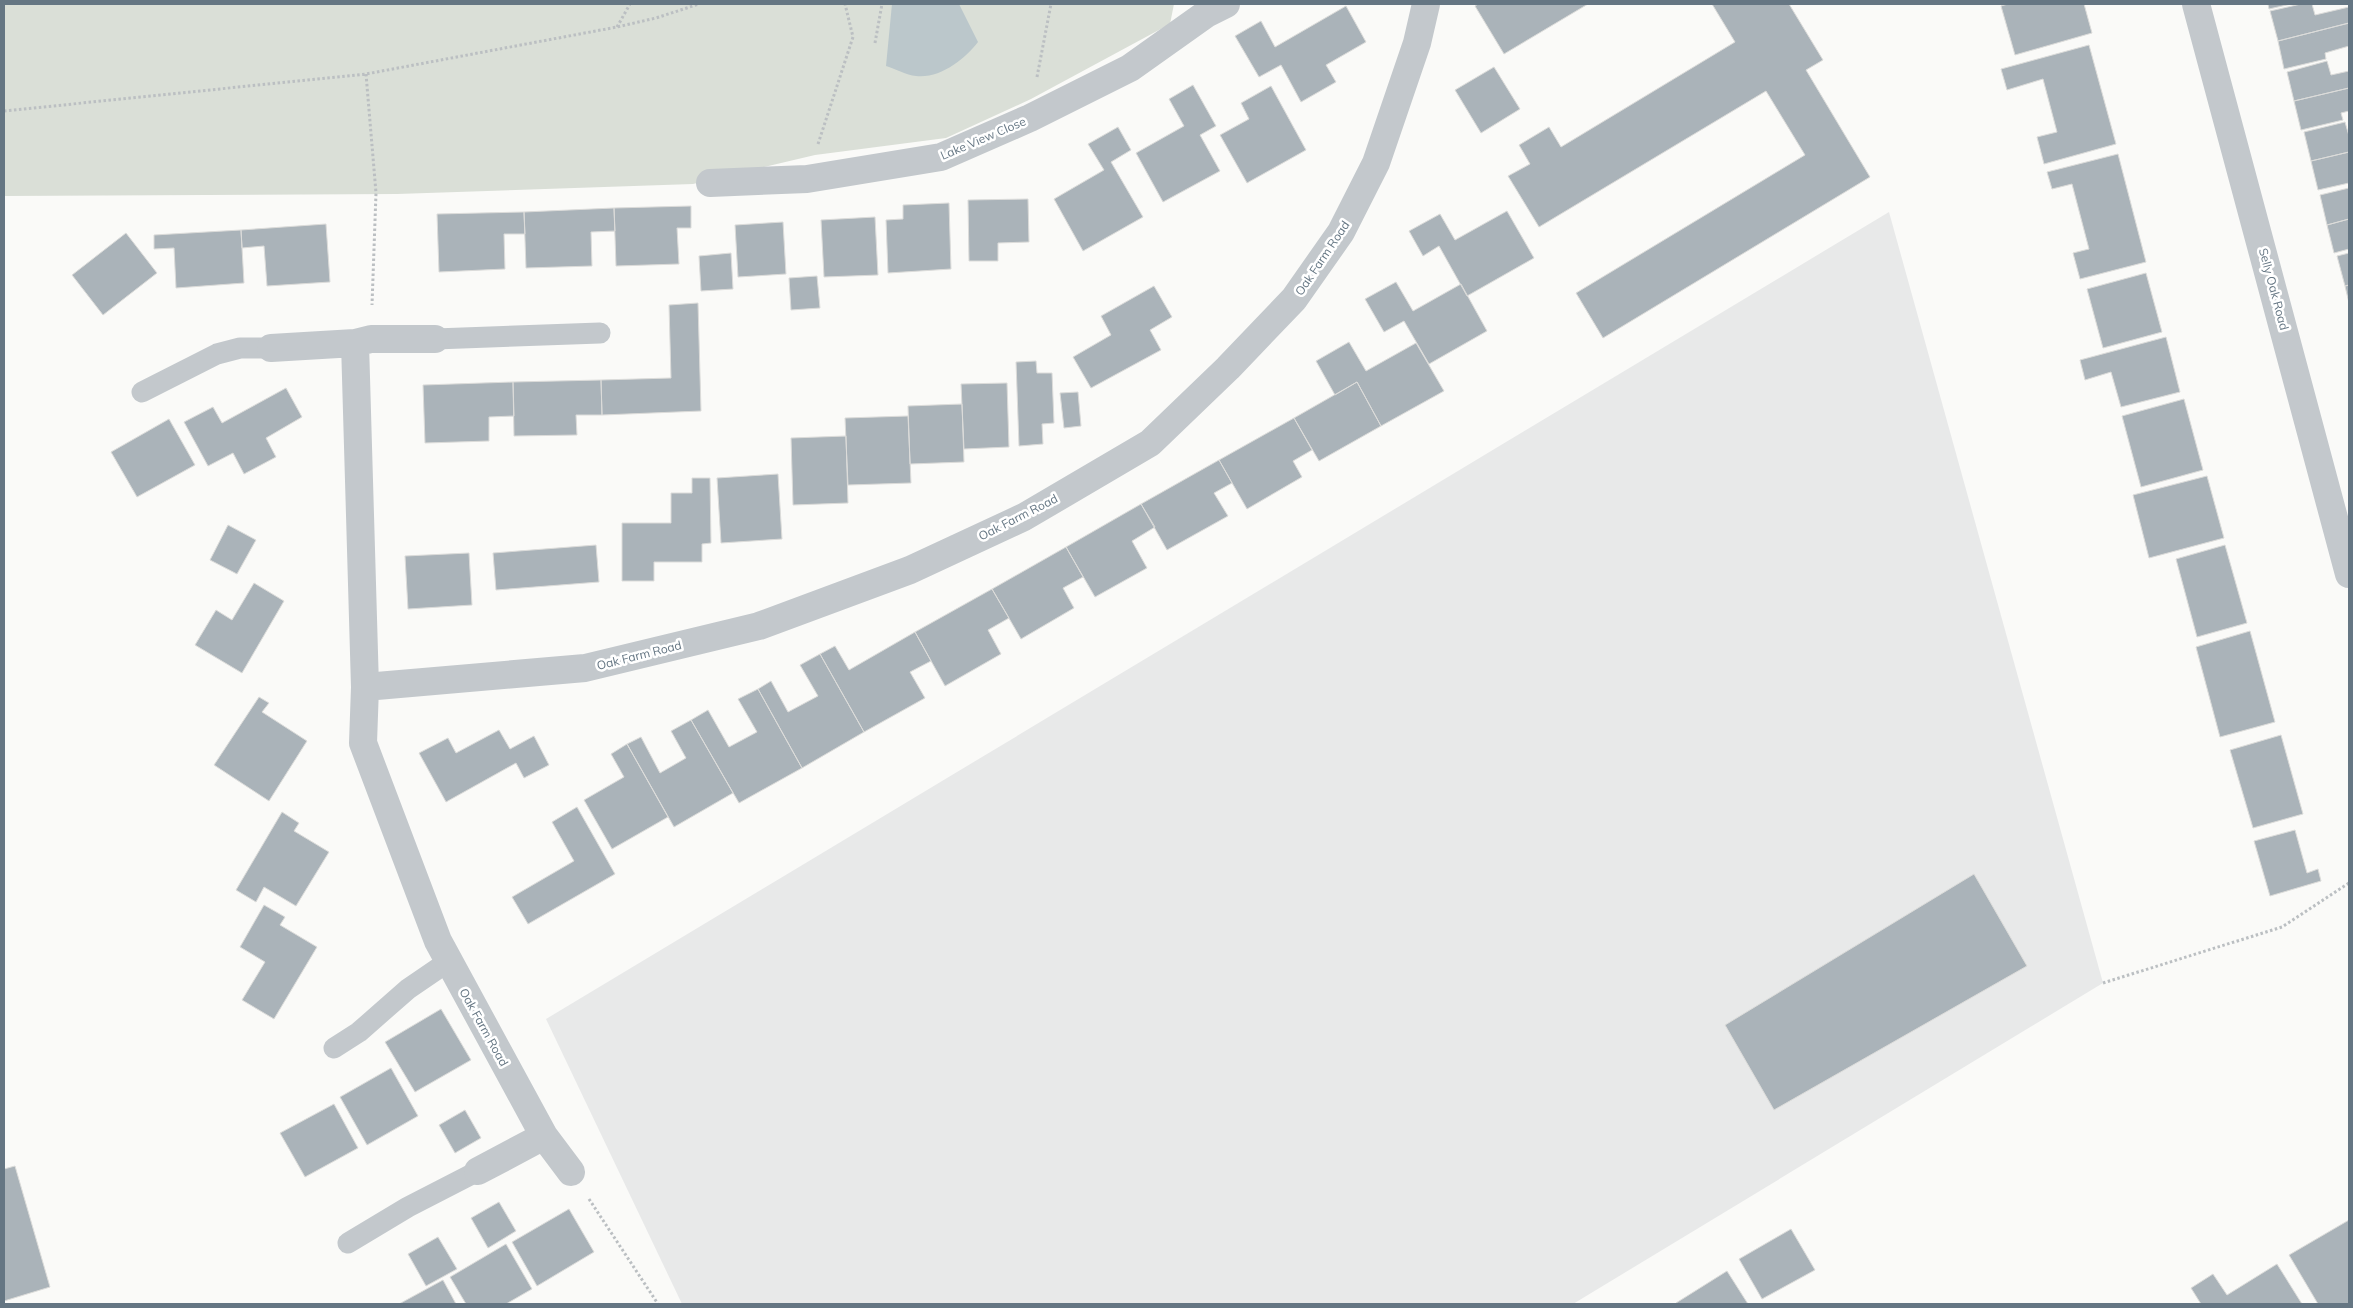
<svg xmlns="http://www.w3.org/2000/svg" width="2353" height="1308" font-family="Mulish,sans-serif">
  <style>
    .built { fill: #e8e9e9 }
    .green { fill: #dadfd7 }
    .water { fill: #bbc7cb }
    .building { fill: #aab3b9; stroke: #dcdcda }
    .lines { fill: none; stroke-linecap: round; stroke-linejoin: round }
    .path { stroke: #bbbfc2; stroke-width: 3; stroke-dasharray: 2.5 2.5; stroke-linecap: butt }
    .service { stroke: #c3c8cc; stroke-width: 21 }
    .minor { stroke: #c3c8cc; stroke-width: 28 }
    .tertiary { stroke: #c3c8cc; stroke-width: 28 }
    .labels { text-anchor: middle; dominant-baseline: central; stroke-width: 5; stroke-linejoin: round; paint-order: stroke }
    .street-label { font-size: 12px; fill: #657683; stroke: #fff }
  </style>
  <rect width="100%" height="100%" fill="#fafaf8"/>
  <path class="built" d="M1889,212L2103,983L1573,1304H682L546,1019Z"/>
  <path class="green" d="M4,4H1174L1170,24L1031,99L946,138L815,155L693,184L397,194L4,196Z"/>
  <path class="water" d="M892,4H959L978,42C965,59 940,79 916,76C906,75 896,69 886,66Z"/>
  <path class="building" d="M1478,4H1588L1504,54L1475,6Z
    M1712,4H1789L1823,60L1806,70L1870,177L1603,338L1576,293L1805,155L1766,91L1539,227L1508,176L1530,164L1519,145L1549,127L1561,147L1735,42Z
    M2008,4H2084L2092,33L2015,55L2001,6Z
    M2268,4H2291L2269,9Z
    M2301,4H2312L2315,15L2349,7V23L2278,41L2270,11Z
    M1346,6L1366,42L1326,65L1336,82L1301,102L1281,65L1259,77L1235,36L1261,21L1275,47Z
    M2349,23V46L2325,53L2326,59L2284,69L2278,41Z
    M2089,45L2116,144L2044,164L2037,137L2057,132L2043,79L2007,90L2001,69Z
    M2327,61L2331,75L2349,71V88L2294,101L2287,72Z
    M1494,67L1520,109L1481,133L1455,90Z
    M1193,85L1216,126L1200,135L1220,171L1163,202L1136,153L1184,126L1169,99Z
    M1271,86L1306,150L1247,183L1220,135L1249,119L1241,103Z
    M2349,88V111L2341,113L2343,120L2301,130L2294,101Z
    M2345,122L2349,136V152L2311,161L2304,132Z
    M1118,127L1131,150L1111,162L1143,217L1083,251L1054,199L1104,170L1088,144Z
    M2349,152V183L2318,190L2311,161Z
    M2118,154L2146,262L2080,279L2073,253L2089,249L2072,184L2052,189L2047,172Z
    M2349,188V219L2327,225L2320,195Z
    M1028,199L1029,242L998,243V261H969L968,200Z
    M949,203L951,269L888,273L886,220L903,219V205Z
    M691,206V228H677L679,264L616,266L614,208Z
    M614,208L615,231L591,232L592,266L526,268L524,212Z
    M1507,211L1534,258L1467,296L1439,246L1423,256L1409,231L1440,214L1455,240Z
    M524,212L525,234H504L505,269L439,272L437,214Z
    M875,217L878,275L824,277L821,220Z
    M2349,219V249L2334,253L2327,225Z
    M783,222L786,274L738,277L735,225Z
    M326,224L330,282L267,286L264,246L242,248L241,230Z
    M241,230L244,283L176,288L174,248L154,249V235Z
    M126,233L157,273L103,315L72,275Z
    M731,253L733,289L701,291L699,256Z
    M2349,253V285L2345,286L2337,256Z
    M2146,273L2162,332L2103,348L2087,289Z
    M817,276L820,308L791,310L789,278Z
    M1396,282L1413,311L1461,284L1487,331L1429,364L1404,321L1384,332L1365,299Z
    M2349,285V303L2345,286Z
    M1154,286L1172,317L1150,330L1161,350L1091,388L1073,357L1111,335L1101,316Z
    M698,303L701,411L602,415L601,380L671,378L669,305Z
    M2166,337L2180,392L2121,407L2111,372L2085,380L2080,360Z
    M1349,342L1366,371L1416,343L1444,391L1381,426L1357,382L1335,395L1316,361Z
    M1036,361L1037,373H1052L1054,423L1042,424L1043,444L1019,446L1016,362Z
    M601,380L602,415H576L577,435L514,436L513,382Z
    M513,382L514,416L489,417V441L425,443L423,385Z
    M1357,382L1381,426L1319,461L1294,418Z
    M1007,383L1009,447L964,449L961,384Z
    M286,388L302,417L266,438L276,457L244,474L233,453L208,466L184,422L213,407L222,423Z
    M1078,392L1081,426L1064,428L1060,393Z
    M2184,399L2203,470L2141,487L2122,416Z
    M962,404L964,462L910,464L908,406Z
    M908,416L911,483L848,485L845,418Z
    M1294,418L1312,450L1293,461L1302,477L1247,509L1219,460Z
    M169,419L195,465L137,497L111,452Z
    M846,436L848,503L793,505L791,438Z
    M1219,460L1232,483L1214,493L1228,516L1167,550L1141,504Z
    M778,474L782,539L721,543L717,478Z
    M2207,476L2224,538L2149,558L2133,495Z
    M692,478H710L711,543L702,544V562H654V581H622V523H671V493H692Z
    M1141,504L1155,527L1132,541L1147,568L1095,597L1066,547Z
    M228,525L256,540L237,574L210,560Z
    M596,545L599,582L496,590L493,553Z
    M2225,545L2247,623L2197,637L2176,559Z
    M1066,547L1083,577L1063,588L1074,608L1021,639L992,589Z
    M469,553L472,605L408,609L405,556Z
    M254,583L284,601L242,673L195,645L216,610L232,620Z
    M992,589L1009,618L988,630L1001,654L945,686L915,632Z
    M2250,631L2275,722L2220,737L2196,647Z
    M915,632L931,661L910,672L925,698L864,732L820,654L835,646L849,670Z
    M820,654L864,732L802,768L758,689L771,681L788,712L818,696L800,665Z
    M758,689L802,768L739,803L691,720L708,710L729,747L757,732L738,699Z
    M259,697L269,703L262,712L307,741L269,801L214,765Z
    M691,720L733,793L674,827L627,744L641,737L660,773L686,758L671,731Z
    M499,730L510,749L534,736L549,765L524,778L516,763L446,802L419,753L448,738L456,753Z
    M2281,735L2303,814L2253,828L2230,750Z
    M627,744L668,817L612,849L584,800L624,777L611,754Z
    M577,807L615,874L528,924L512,897L574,861L552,822Z
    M282,812L299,823L294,831L329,852L296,906L264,887L256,902L236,890Z
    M2295,830L2307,873L2318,869L2321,881L2270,896L2254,841Z
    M1974,874L2027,966L1774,1110L1725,1025Z
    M264,905L285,917L280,925L317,947L274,1019L242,1000L265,962L240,947Z
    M441,1009L471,1060L415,1092L385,1042Z
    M391,1068L418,1116L367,1145L340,1097Z
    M334,1104L358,1148L305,1177L280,1133Z
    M465,1110L481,1138L455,1153L439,1125Z
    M15,1166L50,1287L4,1301V1169Z
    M499,1202L516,1231L488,1248L471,1218Z
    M569,1209L594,1252L537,1286L512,1242Z
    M2349,1220V1304H2318L2289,1255Z
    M1791,1229L1815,1270L1762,1299L1739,1259Z
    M438,1237L457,1269L426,1286L408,1254Z
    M506,1244L532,1289L506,1304H466L450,1277Z
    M2277,1264L2302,1304H2201L2191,1288L2213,1274L2227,1295Z
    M1727,1271L1748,1304H1677L1676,1303Z
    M443,1280L456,1304H399Z"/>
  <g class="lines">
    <path class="path" d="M617,27L630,4
      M875,43L882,4
      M366,74L376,193L372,305
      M1037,77L1051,4
      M4,111L366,74L617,27L656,18L699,4
      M818,144L853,37L845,4
      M2103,983L2282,927L2349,883
      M589,1199L658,1304"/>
    <path class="service" d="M435,339L600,333
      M142,392L217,354L240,348H271
      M334,1048L359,1032L408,989L449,961
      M348,1243L408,1207L478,1171"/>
    <path class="minor" d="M710,183L807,179L941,157L1030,118L1130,68L1206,14L1226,4
      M435,339H371L355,343L365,687L363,743L438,941L544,1136L571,1172
      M271,348L355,343
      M365,687L585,668L759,626L910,570L1024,517L1150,443L1228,368L1294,299L1341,232L1376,163L1417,43L1426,4
      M478,1171L544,1136"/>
    <path class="tertiary" d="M2196,4L2349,574"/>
  </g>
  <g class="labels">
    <g class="street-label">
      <text transform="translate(983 138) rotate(-23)">Lake View Close</text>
      <text transform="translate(1322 258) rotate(-56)">Oak Farm Road</text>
      <text transform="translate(2274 289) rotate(75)">Selly Oak Road</text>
      <text transform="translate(1018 517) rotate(-27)">Oak Farm Road</text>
      <text transform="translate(639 655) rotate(-14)">Oak Farm Road</text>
      <text transform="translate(484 1027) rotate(61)">Oak Farm Road</text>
    </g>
  </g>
  <rect width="2353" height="1308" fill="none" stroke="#657683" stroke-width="10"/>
</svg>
